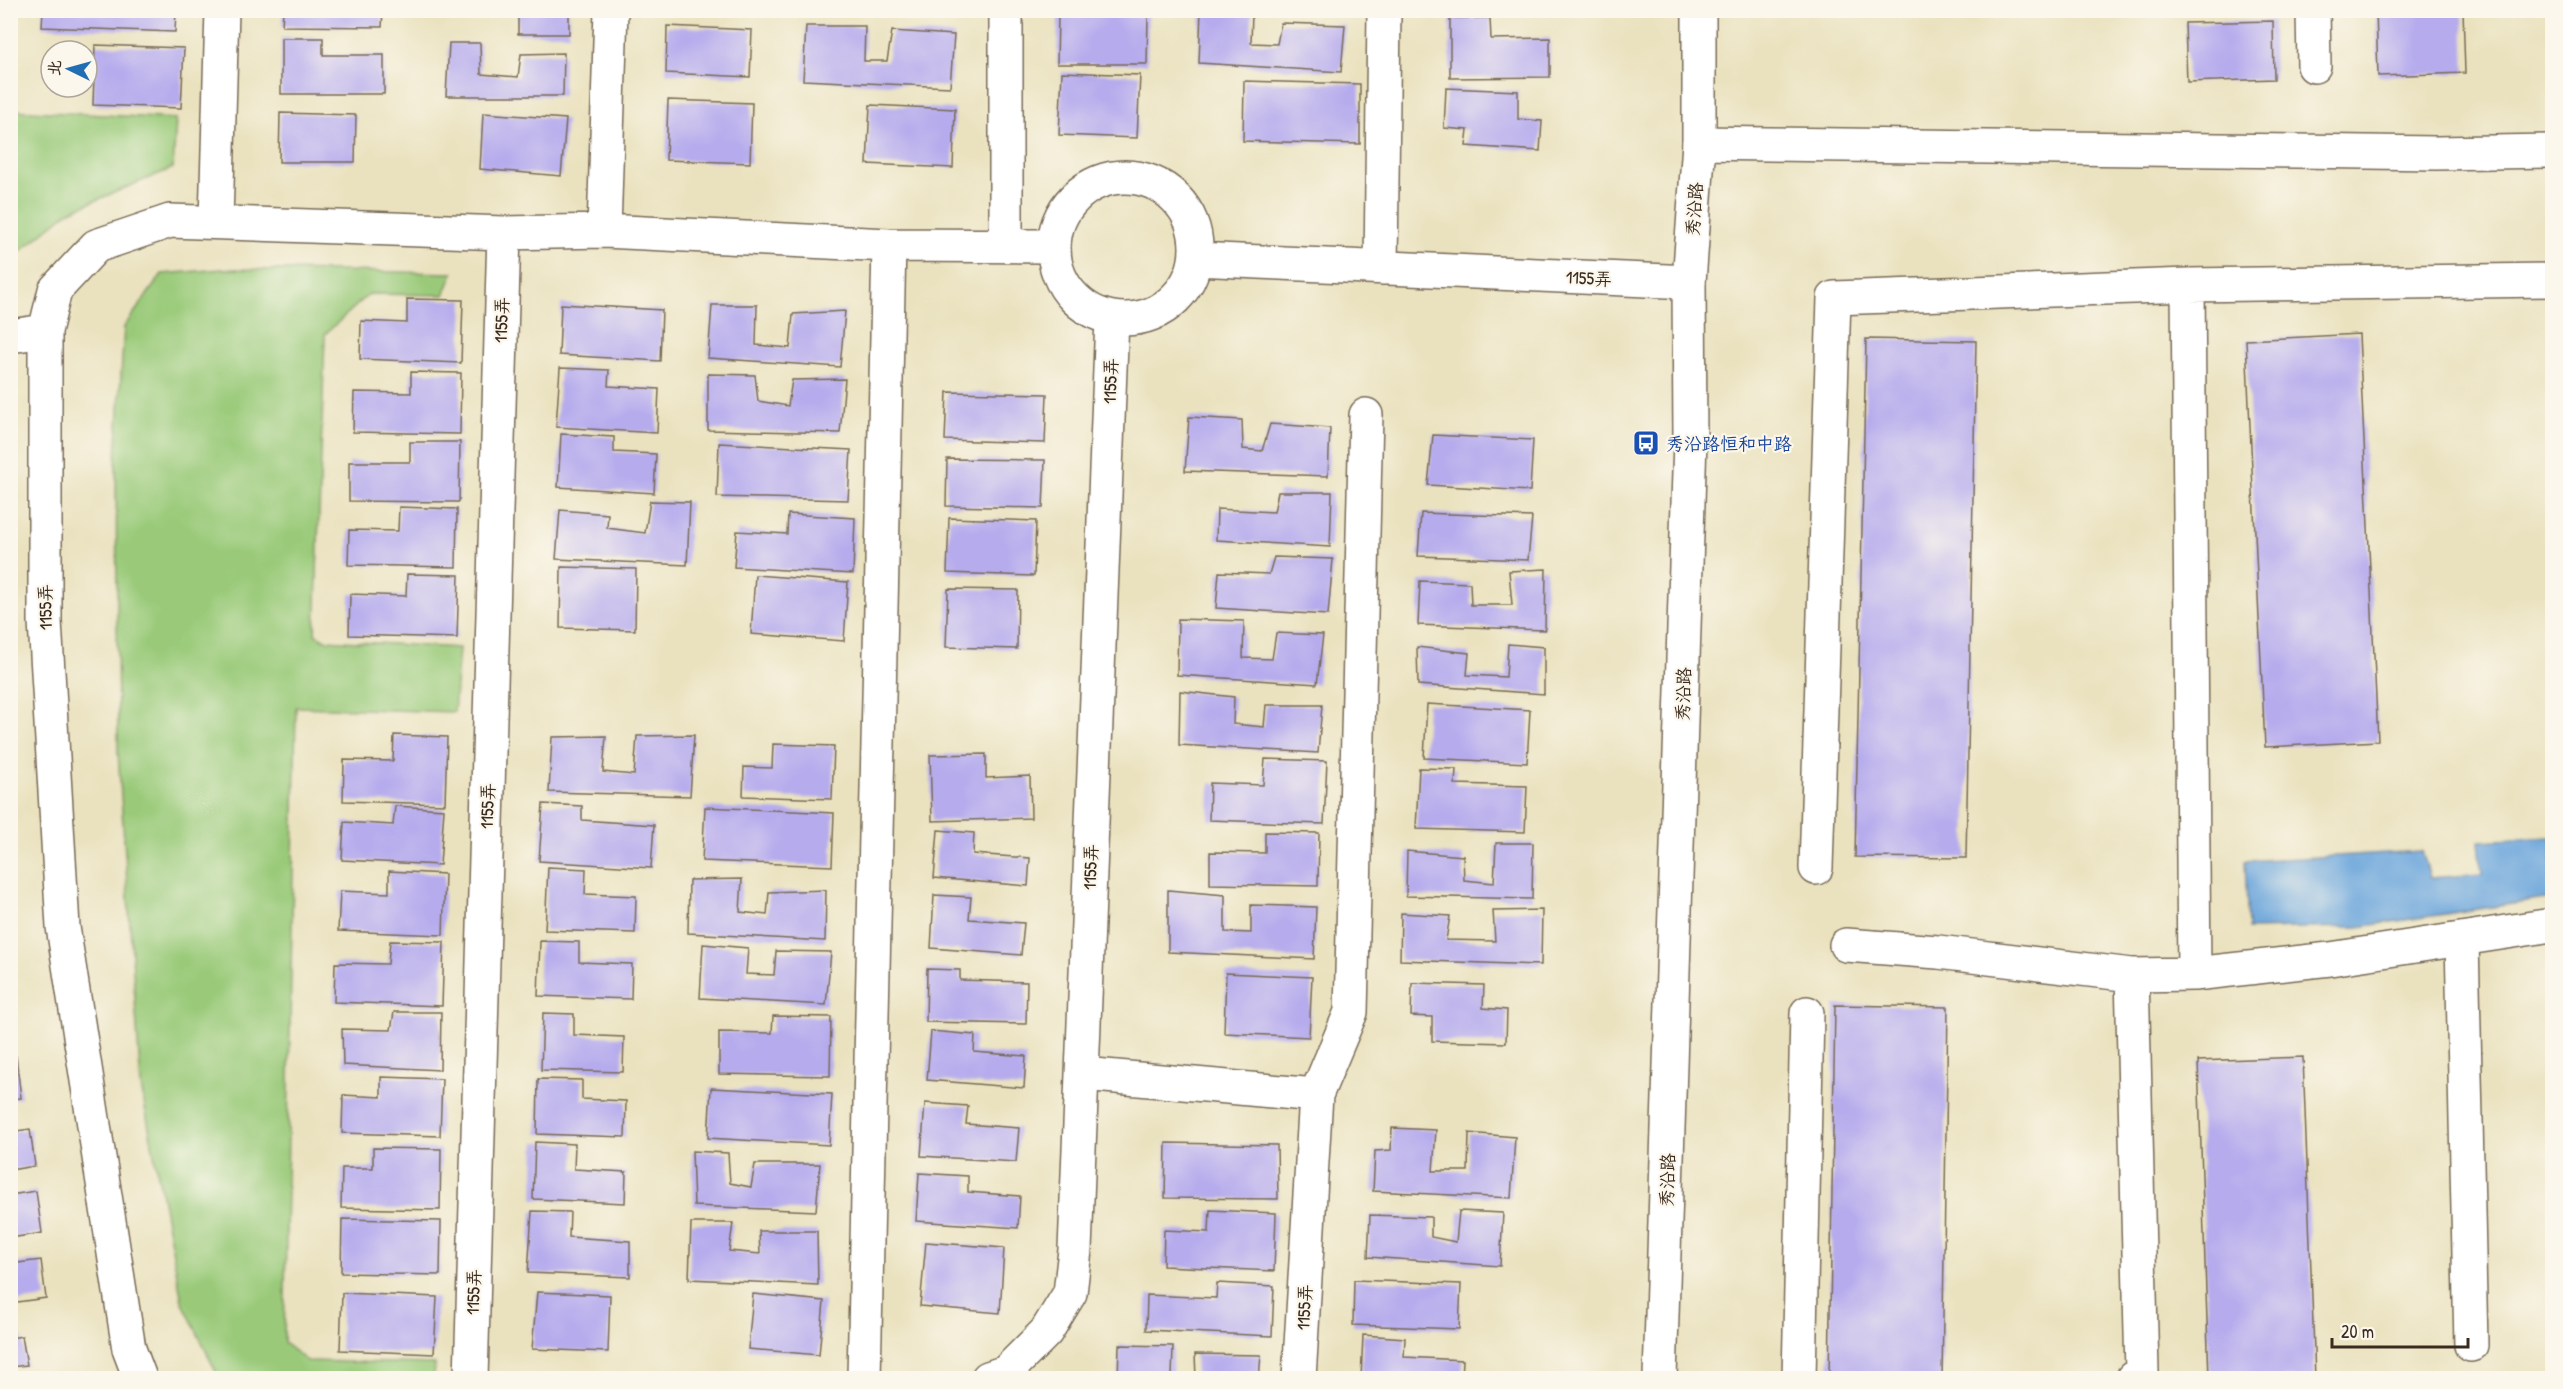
<svg xmlns="http://www.w3.org/2000/svg" width="2563" height="1389" font-family="'Patrick Hand','LXGW WenKai TC',sans-serif">
  <style>
    .green { fill: #9aca79; stroke: #6a7a4c; stroke-width: 1.5 }
    .water { fill: #6ba5db; stroke: #53687c; stroke-width: 1.5 }
    .building { fill: #b6aced }
    .lines { fill: none; stroke-linecap: round; stroke-linejoin: round }
    .street-casing { stroke: #786a56; stroke-width: 36 }
    .secondary-casing { stroke: #786a56; stroke-width: 36 }
    .street { stroke: #fff; stroke-width: 33 }
    .secondary { stroke: #fff; stroke-width: 33 }
    .labels { text-anchor: middle; dominant-baseline: central; stroke-width: 4.5; stroke-linejoin: round; paint-order: stroke }
    .street-label { font-size: 18px; fill: #3b2a1e; stroke: #fbf7ec }
    .transit-label { font-size: 18px; fill: #164399; stroke: #fbf7ec; text-anchor: start }
  </style>
  <rect width="100%" height="100%" fill="#fbf7ec"/>
  <filter id="ink" filterUnits="userSpaceOnUse"><feTurbulence type="fractalNoise" baseFrequency=".0167" numOctaves="2"/><feDisplacementMap in="SourceGraphic" scale="12" xChannelSelector="R" yChannelSelector="G"/><feConvolveMatrix kernelMatrix="1 2 1 2 8 2 1 2 1" color-interpolation-filters="sRGB"/></filter>
  <filter id="wash" filterUnits="userSpaceOnUse"><feTurbulence type="fractalNoise" baseFrequency=".008" numOctaves="4" result="noise"/><feDisplacementMap in="SourceGraphic" scale="24" xChannelSelector="R" yChannelSelector="G"/><feGaussianBlur stdDeviation="1.35" result="paint"/><feColorMatrix in="noise" values="0 0 0 0 0 0 0 0 0 0 0 0 0 0 0 0 0 1.4 0 .05"/><feComposite in="paint" operator="in"/></filter>
  <g filter="url(#wash)">
    <rect width="100%" height="100%" fill="#eae2bf"/>
    <path class="green" d="M11,110L176,119L173,168L68,212L11,259Z
      M223,269L453,273L444,295L369,294L325,334L315,634L325,640L459,648L454,712L296,707L284,1343L307,1361L435,1364L434,1378H219L182,1301L141,1086L118,752L116,459L124,327L162,274Z"/>
    <path class="water" d="M2552,837V898L2358,927L2248,929L2245,861L2422,851L2430,878L2482,874L2479,841Z"/>
    <g id="blocks">
      <path class="building" d="M43,10H176L175,32L42,27Z
        M283,10H383L382,27L282,26Z
        M518,10H569V34H518Z
        M711,10H755V14L711,12Z
        M916,10H969V15L916,12Z
        M1201,10L1252,13L1251,43L1277,44L1281,23L1345,25L1341,72L1199,63Z
        M2376,10H2463L2465,73L2378,76Z
        M1058,16H1148L1147,64H1057Z
        M1450,18H1490L1491,39L1550,38V77L1450,78Z
        M2273,21L2274,79L2187,82L2185,23Z
        M667,26L752,30L750,77L666,73Z
        M806,26H865L864,61H887L892,31L954,35L950,87L803,80Z
        M281,38H323V55H384V94H281Z
        M449,43H480L481,74L518,77L521,54L564,53L563,96H446Z
        M95,45L184,48L181,108L93,105Z
        M1062,72L1140,75L1137,138L1059,135Z
        M1244,81L1360,84V144L1243,141Z
        M1446,88L1518,91V119L1542,121L1540,151L1466,146L1468,130L1444,128Z
        M668,100L752,103L750,163L666,160Z
        M870,105L955,109L953,168L867,164Z
        M280,113L356,115L355,162H279Z
        M483,113L566,119L561,176L480,169Z
        M407,299L463,300L461,363L360,359L361,321L407,323Z
        M561,304L662,310L660,361L559,355Z
        M712,305H757L756,345L790,348L793,314L845,311L840,367L708,358Z
        M2359,334L2378,741L2265,747L2246,340Z
        M1866,339L1976,341L1966,858L1855,857Z
        M560,368L609,370L608,386L659,389L657,433L556,427Z
        M411,372L461,373L460,434L353,432L354,392L411,393Z
        M708,374L755,375L758,401L788,406L792,380L845,379L840,433L708,430Z
        M947,392L1047,394L1045,443L945,440Z
        M1189,417L1242,420L1243,449L1262,451L1270,424L1330,428L1328,476L1185,471Z
        M561,434L614,437V452L656,454L654,493L558,487Z
        M1433,435L1533,440L1530,491L1428,485Z
        M410,442H460L459,502L349,501V462H410Z
        M719,443L851,450L848,500L717,497Z
        M947,459L1045,460L1043,508L946,506Z
        M1278,492H1332L1330,547L1216,540L1217,509L1274,512Z
        M650,501L690,502L687,565L556,559L560,510L608,514L607,528L645,533Z
        M399,507L457,509L456,567L348,565L349,530L398,531Z
        M1421,513L1532,517L1528,560L1418,556Z
        M788,514L855,518L853,574L734,567L737,531L787,534Z
        M949,518L1036,521L1034,576L947,573Z
        M1274,557L1333,559L1328,615L1216,608L1219,572L1269,574Z
        M561,567L636,569L635,630L560,628Z
        M1546,569L1545,630L1418,625L1420,581L1470,583L1471,605H1512L1509,571Z
        M407,574L459,575L457,638L349,635L350,594L406,596Z
        M755,575L848,582L844,641L751,634Z
        M948,589L1018,590L1017,649L946,647Z
        M1178,619L1244,621L1243,658L1272,659L1276,633L1323,635L1317,684L1177,675Z
        M1508,644L1544,647V694L1418,685L1417,647L1469,653L1467,675L1506,677Z
        M1180,691L1234,697L1233,724L1264,727L1266,705H1322L1318,753L1179,745Z
        M1427,704L1530,710L1527,763L1424,758Z
        M394,735L447,737L445,804L343,801L344,760L393,761Z
        M694,735L690,796L549,792L552,737L606,736L603,772L634,775L637,736Z
        M773,744L834,746L832,799L743,796L744,767L772,768Z
        M986,754V778L1030,776L1031,818L932,821L930,755Z
        M1265,759L1327,761L1324,824L1209,820L1210,783L1263,785Z
        M1419,768L1456,769L1455,784L1527,786L1525,832L1416,829Z
        M543,804L582,806V820L654,825L651,868L539,861Z
        M395,806L444,809L440,865L342,860L344,822L393,825Z
        M705,807L834,813L832,866L702,861Z
        M938,830L974,833L973,854L1030,858L1028,886L934,878Z
        M1265,832L1319,833L1318,886L1210,884V852L1265,853Z
        M1496,843H1533L1532,899L1406,896L1407,851L1463,856L1464,880L1494,883Z
        M548,867L586,869L585,894L636,896L635,933L545,930Z
        M389,871L445,874L443,935L338,931L340,891L389,893Z
        M742,879L740,912L767,915L769,892L826,890L825,941L688,933L689,880Z
        M1168,890L1225,895V932L1251,933V905L1316,907L1314,959L1168,952Z
        M934,895L971,897L969,919L1024,923L1021,955L931,948Z
        M1542,910L1541,965L1400,960L1401,913L1450,916L1446,940L1495,941L1493,911Z
        M390,941L444,942L442,1006L334,1002L335,963L388,964Z
        M540,941L579,942V962L632,964L631,999L538,996Z
        M703,944L748,948L746,974L774,975L776,951L831,952L826,1005L700,998Z
        M927,969L960,970V980L1027,982L1026,1024L926,1022Z
        M1226,973L1312,977L1309,1037L1224,1033Z
        M1412,983L1484,985L1483,1008L1507,1010L1506,1043L1432,1041V1017L1411,1016Z
        M1835,1005L1948,1007L1942,1378H1829Z
        M394,1012H441L440,1070L343,1065L342,1029L391,1030Z
        M543,1013L574,1014V1035L624,1037L623,1072L541,1070Z
        M773,1016L831,1017L830,1076L719,1074V1032L772,1033Z
        M931,1031L975,1035L974,1052L1026,1056L1024,1088L927,1080Z
        M16,1056L21,1098L10,1099V1057Z
        M2303,1057L2315,1378H2209L2198,1061Z
        M381,1077L442,1079L440,1136L342,1133L343,1095L381,1097Z
        M538,1079L582,1080V1099L626,1101L625,1137L537,1134Z
        M711,1088L832,1094L829,1145L708,1138Z
        M925,1103L968,1106L966,1124L1019,1128L1016,1162L921,1156Z
        M1392,1128L1436,1130L1433,1171H1468L1469,1133L1515,1137L1511,1198L1373,1191L1375,1151L1391,1150Z
        M30,1129L35,1166L10,1170V1132Z
        M535,1142L575,1144L574,1169L626,1172L625,1203L533,1199Z
        M1166,1143L1277,1145L1278,1199L1165,1198Z
        M373,1148L441,1149L440,1210L341,1208L342,1168H373Z
        M692,1151L728,1153L730,1183L751,1187L755,1164H820L816,1211L694,1206Z
        M919,1173L968,1176V1192L1020,1196L1018,1228L916,1221Z
        M36,1191L42,1233L10,1238V1195Z
        M1210,1210L1276,1213L1274,1271L1163,1266L1164,1230L1209,1232Z
        M532,1211L570,1212L569,1237L630,1241V1277L528,1273Z
        M1459,1211L1503,1213L1500,1266L1368,1257L1370,1215L1431,1217V1237L1456,1242Z
        M342,1219L441,1221L440,1275L341,1273Z
        M691,1223H733L729,1251L760,1254L759,1231H817L818,1285L689,1279Z
        M926,1242L1004,1248L1000,1313L920,1306Z
        M41,1260L46,1298L10,1303V1264Z
        M1354,1280L1461,1284L1459,1329L1353,1325Z
        M1217,1283L1274,1286L1272,1336L1146,1330L1147,1295L1216,1298Z
        M537,1292L610,1295L608,1352L532,1349Z
        M342,1293L437,1297L434,1354L340,1350Z
        M753,1294L824,1301L819,1355L748,1349Z
        M1363,1335L1405,1338L1404,1357L1463,1360L1462,1378H1361Z
        M22,1336L27,1365L10,1367V1338Z
        M1119,1345L1173,1346L1172,1378H1118Z
        M1195,1354L1261,1355L1259,1378H1196Z"/>
    </g>
  </g>
  <g filter="url(#ink)">
    <use href="#blocks" fill-opacity="0" stroke="#786a56" stroke-width="1.5"/>
    <g class="lines">
      <defs>
        <path id="street" d="M1006,10V246
          M2313,10L2314,66
          M1699,143L2436,153L2552,151
          M1054 248a71 71 0 1 1 142 0a71 71 0 1 1-142 0Z
          M216,221L222,10
          M604,231L611,10
          M1196,259L1689,282
          M1381,268L1384,10
          M2188,285L2194,974
          M10,336L45,331
          M1816,868L1834,298L2188,285L2552,280
          M2462,940L2471,1345
          M1846,945L1938,952L2132,975L2194,974L2330,959L2552,925
          M2132,975L2142,1372L2133,1378
          M1083,1074L1316,1095
          M140,1378L129,1349L63,927L45,621V331L55,290L96,246L170,221L504,233L604,231L889,245L1053,246
          M471,1378L504,233
          M864,1378L889,245
          M988,1378L1006,1372L1046,1332L1070,1293L1075,1250L1112,319
          M1299,1378L1316,1095L1351,1012L1366,415
          M1799,1378L1807,1013"/>
        <path id="secondary" d="M1660,1378L1690,440L1689,282L1699,143V10"/>
      </defs>
      <use href="#street" class="street-casing"/>
      <use href="#secondary" class="secondary-casing"/>
      <use href="#street" class="street"/>
      <use href="#secondary" class="secondary"/>
    </g>
  </g>
  <defs>
    <symbol id="bus-square" viewBox="-11 -11 22 22"><rect x="-9" y="-9" width="18" height="18" rx="4" fill="#1a4fb4" stroke="#fbf7ec"/><path d="M-5-6H5V4H4V6H2V4H-2V6H-4V4H-5ZM-3.5-4V0h7V-4ZM-3.5 1.2v1.5H-2V1.2ZM2 1.2v1.5H3.5V1.2Z" fill="#fff"/></symbol>
  </defs>
  <g fill-rule="evenodd">
    <use href="#bus-square" x="1631" y="428" width="30" height="30"/>
  </g>
  <g class="labels">
    <g class="street-label">
      <text transform="translate(1694 209) rotate(-86)">秀沿路</text>
      <text transform="translate(1589 278) rotate(3)">1155弄</text>
      <text transform="translate(501 320) rotate(-88)">1155弄</text>
      <text transform="translate(1110 381) rotate(-88)">1155弄</text>
      <text transform="translate(45 607) rotate(-91)">1155弄</text>
      <text transform="translate(1683 694) rotate(-88)">秀沿路</text>
      <text transform="translate(487 806) rotate(-88)">1155弄</text>
      <text transform="translate(1090 867) rotate(-88)">1155弄</text>
      <text transform="translate(1667 1180) rotate(-88)">秀沿路</text>
      <text transform="translate(473 1292) rotate(-88)">1155弄</text>
      <text transform="translate(1304 1307) rotate(-87)">1155弄</text>
    </g>
    <g class="transit-label">
      <text x="1666" y="443">秀沿路恒和中路</text>
    </g>
  </g>
  <rect width="2563" height="1389" fill="none" stroke="#fbf7ec" stroke-width="36"/>
  <g transform="translate(69 69) rotate(275)"><circle r="28" fill="#fbf7ec" stroke="#aea59a" stroke-width="1.5"/>
  <path d="M0-4.5L10 22L0 15L-10 22Z" fill="#1f6fb2"/>
  <text y="-9" font-size="16" font-weight="bold" text-anchor="middle" fill="#3b2a1e">北</text>
  </g>
  <path d="M2332 1338v9h136v-9" fill="none" stroke="#3b2a1e" stroke-width="3"/>
  <text x="2341" y="1338" font-size="18" fill="#3b2a1e" stroke="#fbf7ec" stroke-width="4.5" paint-order="stroke">20 m</text>
</svg>
